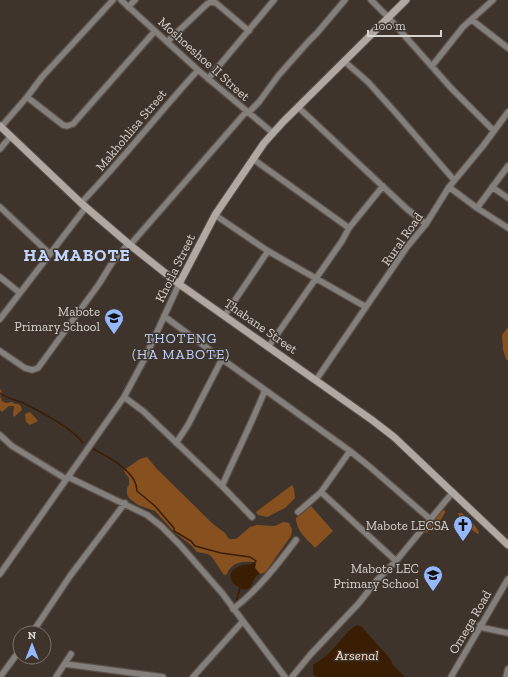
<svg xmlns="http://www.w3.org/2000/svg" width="508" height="677" font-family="'Zilla Slab',serif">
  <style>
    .green { fill: #87511f }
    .water { fill: #3a1e03 }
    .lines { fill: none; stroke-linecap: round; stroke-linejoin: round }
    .stream { stroke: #3a1e03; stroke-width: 1.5 }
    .street-casing { stroke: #5a5049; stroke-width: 8 }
    .secondary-casing { stroke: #5a5049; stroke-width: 9 }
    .street { stroke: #847f7b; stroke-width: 5.5 }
    .secondary { stroke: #b0a8a1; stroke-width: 7 }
    .labels { text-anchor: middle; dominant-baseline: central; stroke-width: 3; stroke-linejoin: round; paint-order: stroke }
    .street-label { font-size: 13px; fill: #d8d2cd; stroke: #3e342c }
    .poi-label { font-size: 13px; fill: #d8d2cd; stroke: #3e342c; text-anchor: end }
    .neighbourhood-label { font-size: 14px; letter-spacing: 1px; fill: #c1d5fe; stroke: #3e342c }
    .water-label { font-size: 14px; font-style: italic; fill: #fbd9bf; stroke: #3e342c }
    .district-label { font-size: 17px; font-weight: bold; letter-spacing: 1px; fill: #c1d5fe; stroke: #3e342c }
  </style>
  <rect width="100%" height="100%" fill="#3e342c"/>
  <path class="green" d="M508,327V361L506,359L503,350L502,335Z
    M0,389L2,392L0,396L2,401L6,403L12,402L15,404H18L21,406L22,410L14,417L13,415L14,406H9L2,412L0,410Z
    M30,412L38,421L30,425L26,422L25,414Z
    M147,457L157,469L213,524L225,533L229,539H236L250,527L257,525L275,526L283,522L289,523L292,530L291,536L267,570L264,573L260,574L255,568L253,562C241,561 231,563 227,574L224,575L212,557L208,554L197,552L191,545L175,533L155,511L138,505L130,499L127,495V488L129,485V478L125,473L124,470L140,459Z
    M292,485L294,489L295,498L285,508L267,517L258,515L256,512Z
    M311,506L333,531L315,548C306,538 296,531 296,518Z
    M445,510V512C442,520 434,528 426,533L425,532L442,511Z
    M458,513H462L476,527L479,532L478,534C470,530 467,522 460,519Z"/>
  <path class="water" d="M253,562L256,564L255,568L260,574L256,576L250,588L245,590C221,581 229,564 252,564Z
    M357,625L362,627L391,660L393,665L405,677H316L313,674V665C320,660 326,656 332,650C340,642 346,631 357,625Z"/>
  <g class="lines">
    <path class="stream" d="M0,393C7,398 15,400 23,403C41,412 71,427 83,443
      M92,448C108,457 137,471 137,491L155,506L174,528V531L191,541L195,546L221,553L250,557L256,561L254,564
      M239,601L237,599L240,588"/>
    <defs>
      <path id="street" d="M121,0L198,70L273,133
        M371,0L388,17L451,88L494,131
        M128,7L135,0
        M472,20L508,48
        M167,42L207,4L211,2L216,3L249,31
        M344,61L368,82L395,112L454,180
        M432,66L463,27L493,0
        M208,79L274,0
        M27,97L63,125L67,126L73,124L155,31
        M298,107L407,209L426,224
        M248,113L259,102L278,76L308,42L317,33L345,0
        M1,127L27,97L42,77L113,0
        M0,149L11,136
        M253,159L349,228
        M449,187L477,208L508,228
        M492,187L508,198
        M81,203C122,160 158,114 198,70
        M0,207L50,254
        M477,208L508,166
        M215,215L268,251L366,307
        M130,245L246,112
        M0,277L20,293
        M225,315L268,251
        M164,316L222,359L350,451L370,467L430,519
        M0,319L86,207
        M269,346L342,241L349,228L383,186
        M0,351L25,368L32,370L38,368L99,284L112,263L128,244
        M316,380L407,247L426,224L449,187L483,146L508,112
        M124,397L143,411L222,486L252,517
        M0,435L12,446L66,479
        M176,443L188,425L222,359
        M68,477L147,515L161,526L180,545L222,593L285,677
        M222,486C236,454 252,423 265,390
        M321,492L396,561
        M298,512L321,492L350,451
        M0,574L124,397L145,358L179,284
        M233,609C257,591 278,564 296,540
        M480,625L484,628L508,633
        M32,633L70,576L125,503
        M65,664L163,677
        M0,677L20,650
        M56,677L71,654
        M193,677L243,621
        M292,677L310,655L359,603L377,580L396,561L453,492
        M451,677L508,579
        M506,677L508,669"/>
      <path id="secondary" d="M0,126L81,203L130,245L179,284L372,420L394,437L508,545
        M179,284L215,215L264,143L283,122L406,0"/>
    </defs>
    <use href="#street" class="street-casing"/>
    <use href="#secondary" class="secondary-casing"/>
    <use href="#street" class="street"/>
    <use href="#secondary" class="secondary"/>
  </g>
  <defs>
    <symbol id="school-pin" viewBox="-11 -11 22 30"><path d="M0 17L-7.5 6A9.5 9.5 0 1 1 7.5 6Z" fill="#94b7fd" stroke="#3e342c"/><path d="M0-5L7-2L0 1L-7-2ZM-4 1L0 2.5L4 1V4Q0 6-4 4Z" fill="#111"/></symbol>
    <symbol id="church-pin" viewBox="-11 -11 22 30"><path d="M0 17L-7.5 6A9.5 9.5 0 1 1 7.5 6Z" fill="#94b7fd" stroke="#3e342c"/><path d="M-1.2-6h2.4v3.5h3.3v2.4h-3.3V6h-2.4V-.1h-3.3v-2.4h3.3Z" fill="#111"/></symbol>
  </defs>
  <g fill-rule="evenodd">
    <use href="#school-pin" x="103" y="307" width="22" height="30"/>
    <use href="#church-pin" x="452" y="514" width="22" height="30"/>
    <use href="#school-pin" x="422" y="564" width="22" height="30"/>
  </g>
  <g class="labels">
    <g class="street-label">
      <text transform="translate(204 59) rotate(42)">Moshoeshoe II Street</text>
      <text transform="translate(131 130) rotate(-50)">Makhohlisa Street</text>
      <text transform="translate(402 239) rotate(-55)">Rural Road</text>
      <text transform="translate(175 268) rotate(-64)">Khotla Street</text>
      <text transform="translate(261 326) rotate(35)">Thabane Street</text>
      <text transform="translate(470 622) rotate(-60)">Omega Road</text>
    </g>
    <g class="poi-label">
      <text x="100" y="311">Mabote<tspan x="100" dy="15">Primary School</tspan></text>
      <text x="449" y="525">Mabote LECSA</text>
      <text x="419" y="568">Mabote LEC<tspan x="419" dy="15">Primary School</tspan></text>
    </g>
    <g class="neighbourhood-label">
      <text x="181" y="338">THOTENG<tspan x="181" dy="16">(HA MABOTE)</tspan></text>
    </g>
    <g class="water-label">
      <text x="357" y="655">Arsenal</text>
    </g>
    <g class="district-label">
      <text x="77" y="255">HA MABOTE</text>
    </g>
  </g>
  <g transform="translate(32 645)"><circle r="19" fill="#3e342c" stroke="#7c736c"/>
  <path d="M0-3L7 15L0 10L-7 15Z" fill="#94b7fd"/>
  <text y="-6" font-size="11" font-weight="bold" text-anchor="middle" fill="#d8d2cd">N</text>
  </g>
  <path d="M368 30v6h73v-6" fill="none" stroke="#d8d2cd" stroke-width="2"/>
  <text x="374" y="30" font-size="12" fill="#d8d2cd" stroke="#3e342c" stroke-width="3" paint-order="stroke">100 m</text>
</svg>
